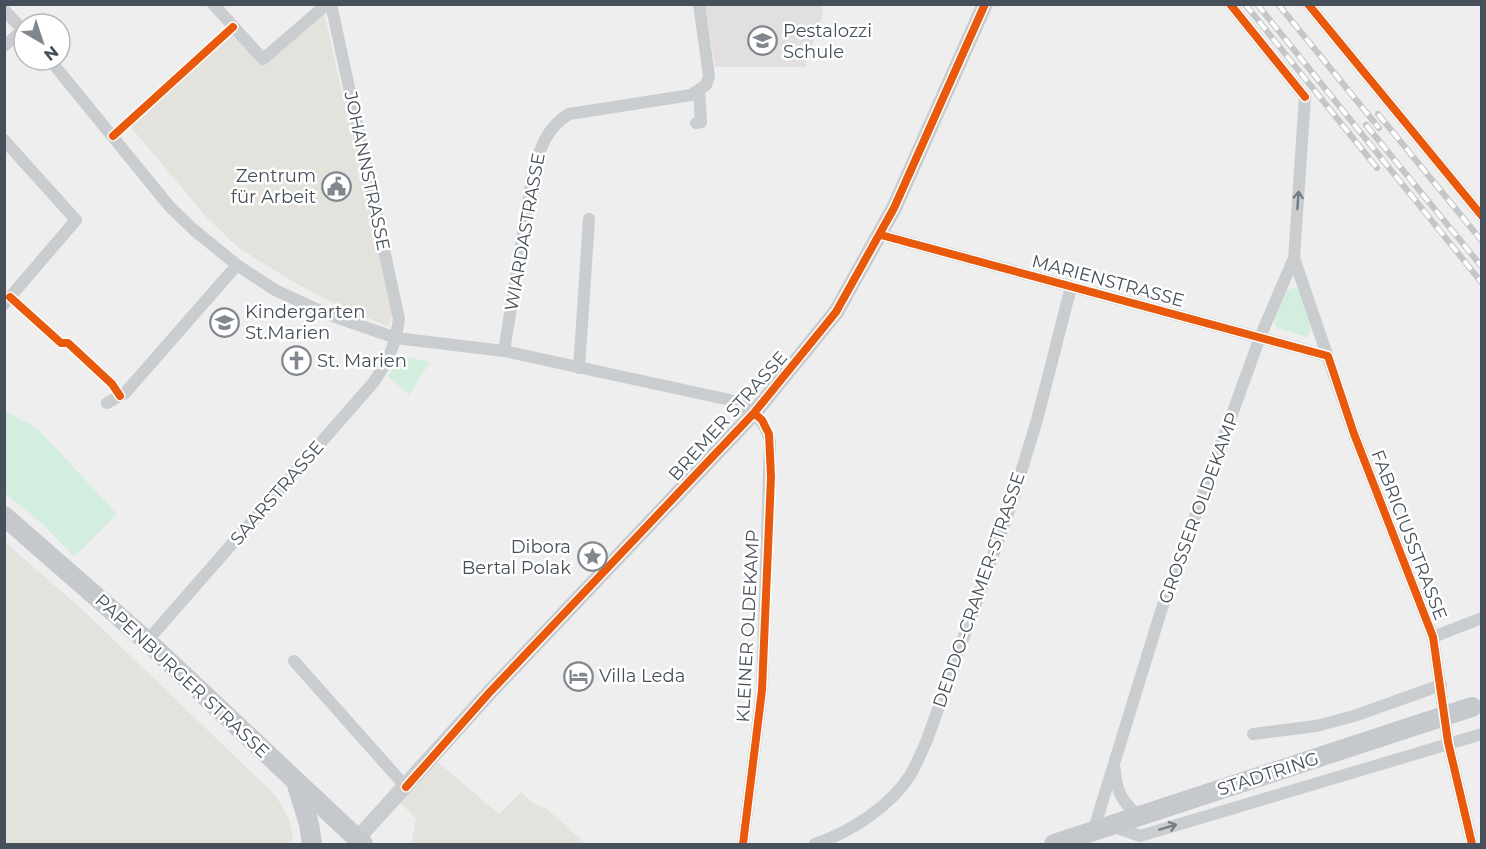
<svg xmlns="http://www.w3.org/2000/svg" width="1486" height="849" font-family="Montserrat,sans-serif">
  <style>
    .commercial { fill: #e4e2dc }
    .education { fill: #e1dfe0 }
    .green { fill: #d3edde }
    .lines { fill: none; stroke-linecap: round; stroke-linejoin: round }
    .street { stroke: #cacdcf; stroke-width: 12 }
    .secondary { stroke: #cacdd0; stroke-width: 16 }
    .primary { stroke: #c5c9cd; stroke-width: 20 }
    .rail-casing { stroke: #c4c6c8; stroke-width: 6 }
    .rail { stroke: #fff; stroke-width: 4; stroke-dasharray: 11; stroke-linecap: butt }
    .primary-bridge { stroke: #c5c9cd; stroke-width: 20 }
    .cycleway-casing { stroke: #fff; stroke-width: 11 }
    .cycleway { stroke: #e8590c; stroke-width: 8 }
    .oneway { stroke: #747c83 }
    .labels { text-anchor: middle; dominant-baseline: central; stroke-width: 5; stroke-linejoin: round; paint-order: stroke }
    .poi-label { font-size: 18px; fill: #46505a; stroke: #fff; text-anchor: start }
    .street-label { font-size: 18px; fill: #46505a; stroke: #fff }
  </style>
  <rect width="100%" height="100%" fill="#efeeee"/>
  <path class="commercial" d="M324,13L393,314L388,326L342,308L290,280L239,248L208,219L129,125L231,33L263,63Z
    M5,542L86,613L276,796L289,819L293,836L291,844H5Z
    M433,758L499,814L521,792L533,803L547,809L586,844H411L416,819L396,798Z"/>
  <path class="education" d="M705,5H821L823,14L805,67H715Z"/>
  <path class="green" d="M1294,288L1300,289L1311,328L1308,337L1277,328L1274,320L1287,290Z
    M402,356L430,362L409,395L388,376Z
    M4,411L36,427L117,514L74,557L45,526L5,493Z"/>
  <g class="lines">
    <path class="street" d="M213,4L263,59L327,4
      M1230,4L1305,97L1294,258L1354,434L1433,637L1448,742L1472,844
      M1308,4L1482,216
      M4,10L24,31
      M4,46L23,30
      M50,60L170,207L194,230L237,265L275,290L327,314L396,338L504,351L730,400C750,409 766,419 770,442L762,690L743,844
      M696,123L701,122L699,90
      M4,140L76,220L4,304
      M881,235L1328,356
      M504,351L533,172C540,148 547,127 569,114L691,95L706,85L709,76L699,4
      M579,368L589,219
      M107,403L125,393L237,265
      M1433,637L1482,618
      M147,641L373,383C389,360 395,346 399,319L331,4
      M294,661L406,787
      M1253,734L1316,726L1354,716L1441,685
      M1115,770C1116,792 1123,803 1140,817
      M1112,826L1140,836L1482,734
      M1093,832L1161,611L1260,337L1294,258
      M815,844C851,832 891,806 911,774C917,763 922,751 927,740L1011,505L1037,420L1071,287"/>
    <path class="secondary" d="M357,839L489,693L754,413L836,312L894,208L985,4"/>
    <path class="primary" d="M4,516L147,641L363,844
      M297,785L309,824L312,844
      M1054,844L1426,722"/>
    <defs>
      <path id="rail" d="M1245,4L1377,168
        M1257,4L1482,283
        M1278,4L1379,128
        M1378,114L1482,241
        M1366,125L1482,267"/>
    </defs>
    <use href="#rail" class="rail-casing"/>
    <use href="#rail" class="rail"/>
    <path class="primary-bridge" d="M1426,722L1472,707"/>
    <defs>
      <path id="cycleway" d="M1230,4L1305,97
        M1308,4L1482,216
        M113,136L233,27
        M881,235L1328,356L1354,434L1433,637L1448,742L1472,844
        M10,297L61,343H68L112,384L120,396
        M406,787L489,693L754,413L836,312L894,208L985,4
        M743,844L762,690L771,477L769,434L762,420L754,413"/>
    </defs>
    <use href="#cycleway" class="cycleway-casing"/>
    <use href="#cycleway" class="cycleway"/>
  </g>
  <defs><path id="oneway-shaft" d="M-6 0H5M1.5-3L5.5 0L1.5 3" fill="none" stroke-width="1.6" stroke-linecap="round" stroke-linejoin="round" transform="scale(1.5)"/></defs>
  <g class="oneway">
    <use href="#oneway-shaft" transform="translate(1298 200) rotate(-86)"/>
    <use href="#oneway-shaft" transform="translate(1168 827) rotate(-17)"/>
  </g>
  <defs>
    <symbol id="school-ring" viewBox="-11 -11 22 22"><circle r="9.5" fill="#fff" stroke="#81878e" stroke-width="1.5"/><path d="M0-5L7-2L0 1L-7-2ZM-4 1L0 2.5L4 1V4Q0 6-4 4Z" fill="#81878e"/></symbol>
    <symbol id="civic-ring" viewBox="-11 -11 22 22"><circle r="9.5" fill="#fff" stroke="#81878e" stroke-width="1.5"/><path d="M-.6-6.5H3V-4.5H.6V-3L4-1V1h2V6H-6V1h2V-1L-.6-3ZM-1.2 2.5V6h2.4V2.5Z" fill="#81878e"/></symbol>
    <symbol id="church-ring" viewBox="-11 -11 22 22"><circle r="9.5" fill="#fff" stroke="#81878e" stroke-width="1.5"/><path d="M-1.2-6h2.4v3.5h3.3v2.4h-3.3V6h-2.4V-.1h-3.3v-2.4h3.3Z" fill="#81878e"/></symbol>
    <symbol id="sight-ring" viewBox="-11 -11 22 22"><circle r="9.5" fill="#fff" stroke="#81878e" stroke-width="1.5"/><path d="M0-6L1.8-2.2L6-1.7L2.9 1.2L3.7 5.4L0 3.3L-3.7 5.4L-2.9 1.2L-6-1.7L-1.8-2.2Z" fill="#81878e"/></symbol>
    <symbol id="hotel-ring" viewBox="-11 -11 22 22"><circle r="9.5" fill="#fff" stroke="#81878e" stroke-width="1.5"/><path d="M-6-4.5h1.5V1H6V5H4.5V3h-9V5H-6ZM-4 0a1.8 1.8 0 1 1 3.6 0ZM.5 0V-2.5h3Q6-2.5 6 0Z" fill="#81878e"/></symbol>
  </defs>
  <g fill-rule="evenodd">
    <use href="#school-ring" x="746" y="24" width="33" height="33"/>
    <use href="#civic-ring" x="320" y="170" width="33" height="33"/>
    <use href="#school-ring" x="208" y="306" width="33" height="33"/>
    <use href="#church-ring" x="280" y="344" width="33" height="33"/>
    <use href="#sight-ring" x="576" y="540" width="33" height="33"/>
    <use href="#hotel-ring" x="562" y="660" width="33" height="33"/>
  </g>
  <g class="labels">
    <g class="poi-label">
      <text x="783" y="31">Pestalozzi<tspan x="783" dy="21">Schule</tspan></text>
      <text x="316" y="176" text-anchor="end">Zentrum<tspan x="316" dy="21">für Arbeit</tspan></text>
      <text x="245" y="312">Kindergarten<tspan x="245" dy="21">St.Marien</tspan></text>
      <text x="317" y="361">St. Marien</text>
      <text x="571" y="547" text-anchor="end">Dibora<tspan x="571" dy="21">Bertal Polak</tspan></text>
      <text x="599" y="676">Villa Leda</text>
    </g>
    <g class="street-label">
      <text transform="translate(367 171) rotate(78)">JOHANNSTRASSE</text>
      <text transform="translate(525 232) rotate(-80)">WIARDASTRASSE</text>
      <text transform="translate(1108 281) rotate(15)">MARIENSTRASSE</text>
      <text transform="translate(728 416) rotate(-48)">BREMER STRASSE</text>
      <text transform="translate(277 493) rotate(-49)">SAARSTRASSE</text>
      <text transform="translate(1199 508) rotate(-70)">GROSSER OLDEKAMP</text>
      <text transform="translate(1409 535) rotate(69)">FABRICIUSSTRASSE</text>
      <text transform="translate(979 590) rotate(-71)">DEDDO-CRAMER-STRASSE</text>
      <text transform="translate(748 626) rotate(-87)">KLEINER OLDEKAMP</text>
      <text transform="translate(182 676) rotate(43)">PAPENBURGER STRASSE</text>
      <text transform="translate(1268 774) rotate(-18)">STADTRING</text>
    </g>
  </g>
  <rect width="1486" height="849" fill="none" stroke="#46505a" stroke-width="12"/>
  <g transform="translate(42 42) rotate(141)"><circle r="28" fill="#ffffff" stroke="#b5b9bd" stroke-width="1.5"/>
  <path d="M0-4.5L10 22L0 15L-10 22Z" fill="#81878e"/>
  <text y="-9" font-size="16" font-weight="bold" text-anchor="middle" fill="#46505a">N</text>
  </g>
</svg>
